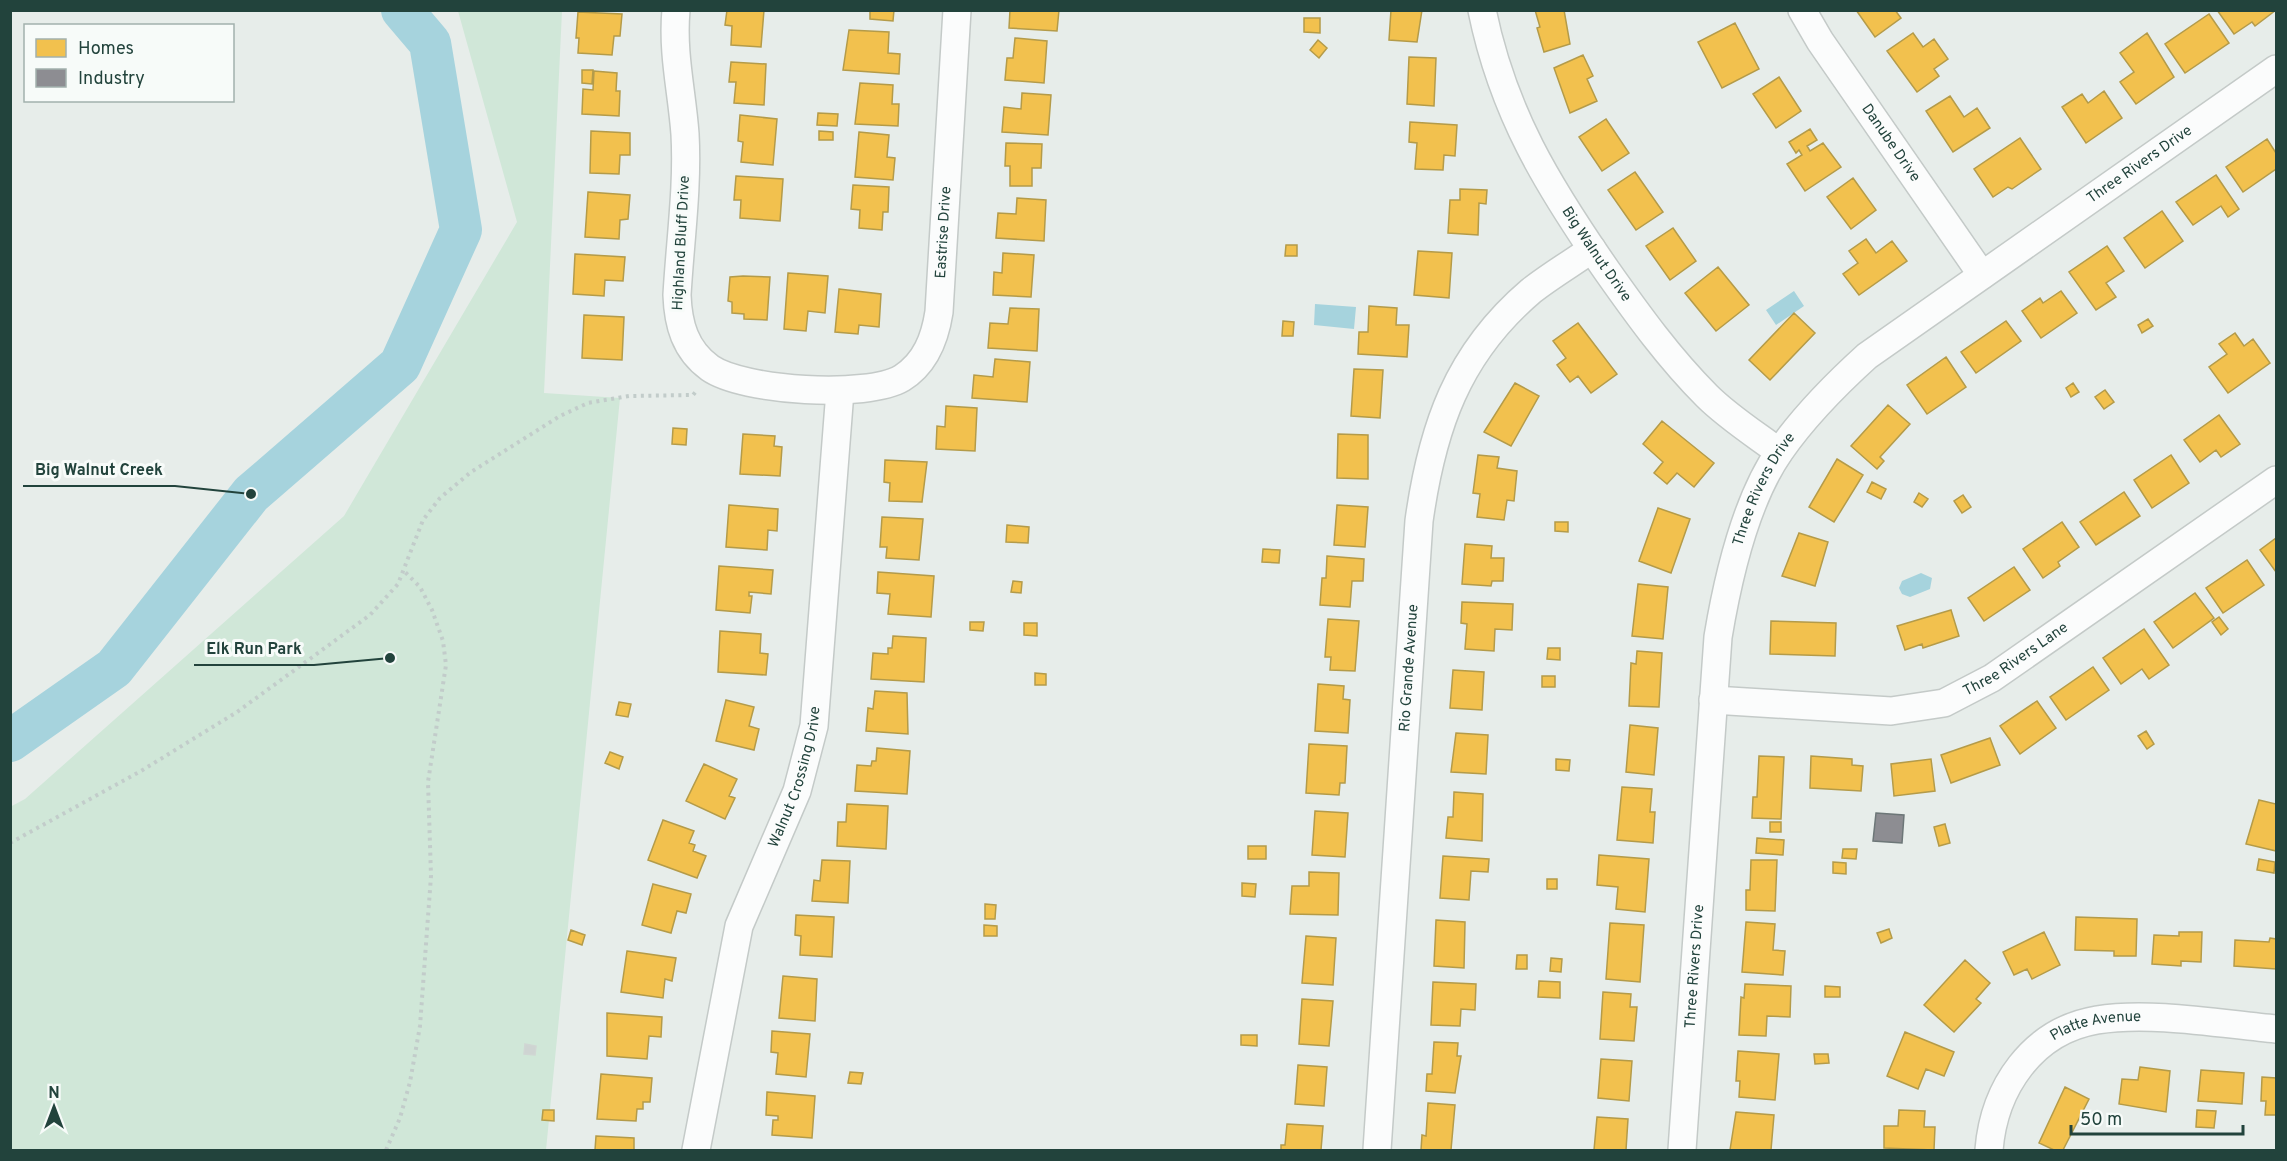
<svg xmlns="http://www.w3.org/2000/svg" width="2287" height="1161" font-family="Overpass,sans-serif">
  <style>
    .green { fill: #d0e7d8 }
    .water { fill: #a6d3dd }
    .homes { fill: #f2c14e; stroke: #b49b49; stroke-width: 1.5 }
    .industry { fill: #8d8d92; stroke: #6d7778; stroke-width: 1.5 }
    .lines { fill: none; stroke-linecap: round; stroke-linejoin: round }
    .river { stroke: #a6d3dd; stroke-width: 42 }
    .building { fill: #ced4d2; stroke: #d0d6d3; stroke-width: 1.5 }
    .minor-casing { stroke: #c4cac8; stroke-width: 30 }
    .path { stroke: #c2ccca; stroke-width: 4; stroke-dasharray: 3 4.5; stroke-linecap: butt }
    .minor { stroke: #fbfcfc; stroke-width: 27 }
    .labels { text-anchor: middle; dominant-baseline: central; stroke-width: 6; stroke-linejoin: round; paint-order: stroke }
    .street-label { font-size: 15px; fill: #22433c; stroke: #f7fbf9 }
    .leader { fill: none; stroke: #22433c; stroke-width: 2 }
    .callout-dot { fill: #22433c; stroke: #f7fbf9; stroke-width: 2 }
    .callout-label { font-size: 16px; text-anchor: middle; font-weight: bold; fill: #22433c; stroke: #f7fbf9; stroke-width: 6; stroke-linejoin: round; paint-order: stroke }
  </style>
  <rect width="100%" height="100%" fill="#e7edea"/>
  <path class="green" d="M458,11H562L544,393L620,398L546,1150H11L10,807L25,799L344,516L517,222Z"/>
  <path class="water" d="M1794,291L1804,306L1776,325L1766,310Z
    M1315,304L1356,307L1354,329L1314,325Z
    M1921,573L1932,578L1930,589L1910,597L1902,594L1899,588L1902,581Z"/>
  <path class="homes" d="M727,10H764L761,47L731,45L732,26L725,25Z
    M870,10H894L893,21L870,19Z
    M1010,10H1059L1057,31L1009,28Z
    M1391,10H1422L1417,42L1389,40Z
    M1535,10H1564L1570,44L1544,52L1537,28L1540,27Z
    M1856,10H1895L1901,18L1875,37Z
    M2217,10H2276L2255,26L2252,22L2234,34Z
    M578,12L622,14L620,36H614L612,55L578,53L579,38H576Z
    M2209,14L2229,43L2185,73L2165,44Z
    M1304,18H1320V33L1304,32Z
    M1735,23L1759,69L1722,88L1698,42Z
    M849,30L889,32L888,53L900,54L899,74L843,70Z
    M1913,33L1923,47L1934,39L1948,59L1934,69L1939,76L1917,92L1887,51Z
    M2147,33L2174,77L2136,104L2120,82L2134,72L2120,53Z
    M1015,38L1047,41L1044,83L1005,80L1007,58H1013Z
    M1318,40L1327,48L1319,58L1310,50Z
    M1583,55L1593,76L1587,79L1597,101L1570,113L1554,68Z
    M1409,57L1436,58L1434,106L1407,104Z
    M731,62L766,64L764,105L734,103L736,82H729Z
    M582,70H593L592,84L582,83Z
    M594,71L617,73L616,91H620L619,116L582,114L583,89L593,90Z
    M1779,77L1801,111L1776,128L1753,94Z
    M860,83L893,85L892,104H899L898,126L855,124Z
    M2104,91L2122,118L2086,143L2062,107L2082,94L2088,103Z
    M1022,93L1051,95L1048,135L1002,132L1004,107L1021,109Z
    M1950,96L1964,117L1977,108L1990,128L1953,152L1926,111Z
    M818,113L838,114L837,126L817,125Z
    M740,115L777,119L773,165L741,162L743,142L738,141Z
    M1606,119L1629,153L1602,171L1579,137Z
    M1410,122L1457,125L1455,156L1444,155L1443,170L1415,169L1417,143L1409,142Z
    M1810,129L1817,140L1807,146L1810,151L1823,143L1841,167L1805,191L1787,164L1802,155L1799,150L1796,153L1789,142Z
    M591,131L630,133V155H620L619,174L590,173Z
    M819,131L833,132V140H819Z
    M859,132L889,135L887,157L895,158L893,180L855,177Z
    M2020,138L2041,169L2012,189L2008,187L1993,197L1974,169Z
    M2267,139L2276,153V169L2243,192L2226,167Z
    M1006,143L1042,144L1041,168H1032V186H1010V166H1005Z
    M1635,172L1663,212L1636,230L1608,190Z
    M2216,175L2239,209L2228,217L2221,206L2193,225L2176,202Z
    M736,176L783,179L780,221L740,218L741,200H734Z
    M1853,178L1876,210L1851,229L1827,197Z
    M853,185L889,187L888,212H883L882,230L859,228L860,210L851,209Z
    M1460,189L1487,190L1486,204L1479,203L1478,235L1448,233L1450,200H1460Z
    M588,192L630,195L628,219L620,220L619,239L585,237Z
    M1017,198L1046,200L1044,241L996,238L998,213L1016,214Z
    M2162,211L2183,241L2145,268L2124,238Z
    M1673,228L1696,261L1670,280L1646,246Z
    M1866,239L1876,253L1892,241L1907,261L1859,295L1843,274L1858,263L1849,251Z
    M1286,245H1297V256H1285Z
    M2107,246L2124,271L2106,283L2116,297L2096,310L2069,272Z
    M1418,251L1452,253L1449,298L1414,295Z
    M1003,253L1034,255L1031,297L993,295L994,272L1002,273Z
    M575,254L625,257L623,281L605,280L604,296L573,294Z
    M1718,267L1749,305L1716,331L1685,293Z
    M788,273L828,276L825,313L808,311L806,331L784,329Z
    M743,276L770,277L767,320L744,319V314L732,313V302L728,301L730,277Z
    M839,289L881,294L879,327L859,325L858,334L835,332Z
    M2061,291L2077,313L2041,338L2022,311L2040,298L2043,303Z
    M1369,306L1397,308L1396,325H1409L1407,357L1358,354L1359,332H1368Z
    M1010,308L1039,309L1037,351L988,348L990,323L1008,324Z
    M1794,313L1815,333L1770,380L1749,360Z
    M584,315L624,317L622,360L582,358Z
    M2148,319L2153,326L2142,333L2138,325Z
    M1283,321L1294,322L1293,336H1282Z
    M2006,321L2021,341L1976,373L1961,352Z
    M1578,323L1617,374L1591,393L1578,376L1570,382L1557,365L1566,358L1553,341Z
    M2235,333L2244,346L2253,339L2270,363L2228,393L2209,367L2227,354L2219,344Z
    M1946,357L1966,387L1927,414L1907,385Z
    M995,359L1030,362L1027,402L972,398L974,375L993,377Z
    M1354,369L1383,370L1380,418L1351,416Z
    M1515,383L1539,396L1511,446L1484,432Z
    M2073,383L2079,392L2071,397L2066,388Z
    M2105,390L2114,402L2104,409L2095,397Z
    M1888,405L1910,424L1880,457L1884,461L1877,469L1851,446Z
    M946,406L977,408L975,451L936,449L937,426L945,427Z
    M2219,415L2240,444L2221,457L2216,450L2200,462L2184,440Z
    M1662,421L1714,463L1694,487L1677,473L1667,484L1654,473L1663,462L1643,444Z
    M673,428L687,429L686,445L672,444Z
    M743,434L775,436L774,446L782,447L780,476L740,474Z
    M1338,434L1368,435V479L1337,478Z
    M1478,455L1499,457L1497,468L1517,471L1514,501L1507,500L1504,520L1477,517L1480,494L1473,493Z
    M2171,455L2189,483L2152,508L2134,480Z
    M1837,459L1863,475L1834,522L1809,507Z
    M885,460L927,462L922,502L889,501L890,483L884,482Z
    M1872,482L1886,489L1881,499L1867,492Z
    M2124,492L2140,516L2096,545L2080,522Z
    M1919,493L1928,499L1922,507L1914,502Z
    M1963,495L1971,507L1962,513L1954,501Z
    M729,505L778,509L777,531L768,530L767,550L726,547Z
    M1337,505L1368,507L1365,547L1334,545Z
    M1658,508L1690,519L1671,573L1639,561Z
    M882,517L923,519L919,560L886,558L887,547H880Z
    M1555,522H1568V532L1555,531Z
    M2062,522L2079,547L2058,562L2060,566L2043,578L2023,549Z
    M1007,525L1029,527L1028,543L1006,542Z
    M1799,533L1828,542L1815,586L1782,576Z
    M2276,538V572L2260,550Z
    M1465,544L1492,546L1491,558H1504L1503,581H1492L1491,586L1462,584Z
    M1263,549L1280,550L1279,563L1262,562Z
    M1327,556L1364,559L1363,581H1352L1350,607L1320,605L1322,578H1326Z
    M2247,560L2264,585L2223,613L2206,588Z
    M719,566L773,570L771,594L749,592V596H752L750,613L716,610Z
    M2014,567L2030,590L1984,621L1968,598Z
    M878,572L934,576L931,617L888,614L890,594L877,593Z
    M1013,581L1022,582L1021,593L1011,592Z
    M1638,584L1668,587L1663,639L1632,636Z
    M2195,593L2214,618L2173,648L2154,622Z
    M1462,602L1513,604L1512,630L1495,629L1494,651L1465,649L1467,624L1461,623Z
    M1951,610L1959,636L1923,648L1922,644L1905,650L1897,626Z
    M2219,617L2228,629L2221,635L2212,622Z
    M1328,619L1359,621L1355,671L1330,670L1331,657H1325Z
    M1771,621L1836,623L1835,656L1770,654Z
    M970,622H984L983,631L970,630Z
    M1024,623H1037V636L1024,635Z
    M2144,629L2169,665L2149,679L2142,669L2121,684L2103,658Z
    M720,631L761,634L760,653L768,654L766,675L718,672Z
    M893,636L926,638L924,682L871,679L873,653L888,654V648H892Z
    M1548,648H1560V660L1547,659Z
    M1637,651L1662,653L1659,707L1629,706L1631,663L1636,664Z
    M2093,667L2109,690L2066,720L2050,697Z
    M1453,670L1484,672L1482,710L1450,708Z
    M1035,673L1046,674V685H1035Z
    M1542,676H1555V687H1542Z
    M1318,684L1344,686L1343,699L1350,700L1348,733L1315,731Z
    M875,691L907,693L908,734L866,731L868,708L873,709Z
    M726,700L754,707L749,726L759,729L754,750L716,741Z
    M2037,701L2056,728L2020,754L2000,726Z
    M619,702L631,704L628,717L616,715Z
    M1630,725L1658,728L1654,775L1626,772Z
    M2146,731L2154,744L2147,749L2138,736Z
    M1456,733L1488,735L1486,774L1451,772Z
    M1990,738L2000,765L1951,783L1941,755Z
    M1309,744L1347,746L1345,783H1340L1339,795L1306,793Z
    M877,748L910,751L907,794L855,791L857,765L871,766L872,761H876Z
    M610,752L623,757L619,769L605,763Z
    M1759,756L1784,757L1781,819L1752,818L1753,797H1757Z
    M1811,756L1852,759V765L1863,766L1861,791L1810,788Z
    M1556,759L1570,760L1569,771L1556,770Z
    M1931,759L1935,791L1894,796L1891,764Z
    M704,764L737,779L729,796L735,798L725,819L686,801Z
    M1622,787L1652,789L1650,812H1655L1653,843L1617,840Z
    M1454,792L1483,794L1482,841L1446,838L1448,817H1453Z
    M2259,800L2276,804V851L2246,844Z
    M847,804L888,806L886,849L837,846L838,822H846Z
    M1315,811L1348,813L1345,857L1312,855Z
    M663,820L694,831L689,843L695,845L693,851L706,856L697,878L648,860Z
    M1770,822H1781V832H1770Z
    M1945,824L1950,843L1939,846L1934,827Z
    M1757,838L1784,840L1783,855L1756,853Z
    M1248,846H1266V859H1248Z
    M1843,849H1857L1856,859L1842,858Z
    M1599,855L1649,859L1645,912L1616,909L1618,887L1597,885Z
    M1443,856L1489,859L1488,872L1471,871L1469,900L1440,898Z
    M2259,859L2275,862L2274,873L2257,870Z
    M822,860L850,861L848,903L812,901L814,880L820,881Z
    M1751,860H1777L1775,911L1746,910V890H1750Z
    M1833,862L1846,863V874L1833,873Z
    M1309,872L1339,873L1338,915L1290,914L1292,886H1309Z
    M1547,879H1557V889H1547Z
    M1242,883L1256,884L1255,897L1242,896Z
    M653,884L691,894L686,913L677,911L671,933L642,925Z
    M985,904L996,905L995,919H985Z
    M796,915L834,917L832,957L800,955L801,936L795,935Z
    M2076,917L2137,919L2136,956H2114V951L2075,950Z
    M1436,920L1465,922L1464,968L1434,966Z
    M1746,922L1775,924L1773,950L1785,951L1783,975L1742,972Z
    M1610,923L1644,925L1640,982L1606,979Z
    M984,925L997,926V936H984Z
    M1889,929L1892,938L1881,943L1877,933Z
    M571,930L585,935L582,945L568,940Z
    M2044,932L2060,965L2032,979L2027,969L2014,975L2003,952Z
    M2179,932H2202L2201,962L2181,961V966L2152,964L2154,935L2179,936Z
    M1306,936L1336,938L1333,985L1302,983Z
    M2270,938L2276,939V969L2234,966L2235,940L2269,942Z
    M627,951L676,958L672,981L665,979L663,998L621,992Z
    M1517,955H1527V969H1516Z
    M1551,958L1562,959L1561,972L1550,971Z
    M1965,960L1990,983L1976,999L1981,1003L1954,1032L1924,1005Z
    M783,976L817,979L815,1021L779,1018Z
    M1539,981L1560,982V998L1538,997Z
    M1433,982L1476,984L1475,1010L1461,1009L1460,1026L1431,1025Z
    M1745,984L1791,986L1790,1017L1767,1016L1766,1036L1739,1035L1741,997L1744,998Z
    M1825,986L1840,987V997H1825Z
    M1603,992L1631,994L1630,1007H1637L1634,1041L1600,1039Z
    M1302,999L1333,1001L1329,1046L1299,1044Z
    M607,1013L662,1017L661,1037L649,1036L647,1059L607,1056Z
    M772,1031L810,1034L806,1077L776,1074L778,1053L771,1052Z
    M1905,1032L1954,1052L1944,1076L1926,1069L1918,1089L1887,1076Z
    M1241,1035H1257V1046L1241,1045Z
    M1434,1042L1458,1043L1457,1056H1461L1455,1093L1426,1091L1427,1074H1432Z
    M1738,1051L1779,1054L1775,1100L1739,1097L1740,1081H1736Z
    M1814,1054H1828L1829,1063L1815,1064Z
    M1601,1059L1632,1061L1629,1101L1598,1098Z
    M1298,1065L1327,1067L1324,1106L1295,1104Z
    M2140,1067L2170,1071L2166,1112L2119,1104L2122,1079L2138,1080Z
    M2201,1070L2244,1073L2242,1104L2198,1101Z
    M850,1072L863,1073L861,1084L848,1083Z
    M601,1074L652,1078L650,1102H643V1109H637L636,1121L597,1119Z
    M2262,1077L2276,1078V1115H2265L2266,1101H2261Z
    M2065,1087L2089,1099L2063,1150H2054L2039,1143Z
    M767,1092L815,1096L812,1138L772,1135L773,1120H778V1116L766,1115Z
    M1428,1103L1455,1105L1451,1150H1421L1422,1135L1426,1136Z
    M543,1110H554V1121L542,1120Z
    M1899,1110L1925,1111L1924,1127H1935L1934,1150L1884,1148V1126H1898Z
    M2197,1110L2216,1111L2214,1128L2196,1127Z
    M1736,1112L1774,1115L1771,1150H1730Z
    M1597,1117L1628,1119L1626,1150H1594Z
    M1287,1124L1323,1126L1321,1150H1281V1145H1285Z
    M596,1136L634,1138V1150H595Z"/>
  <path class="industry" d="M1876,813L1904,815L1902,843L1873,841Z"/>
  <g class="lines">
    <path class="river" d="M10,741L114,668L251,494L400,365L461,230L430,43L402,10"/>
  </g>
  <path class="building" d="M525,1044L536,1046L535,1055L524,1054Z"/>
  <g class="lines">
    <defs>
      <g id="minor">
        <path id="s1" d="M676,10C672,53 682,92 685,134C688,187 680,242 677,295C678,324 685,350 710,368C743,391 867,399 902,378C926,363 935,338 939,312L957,10"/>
        <path id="s2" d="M1482,10C1503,113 1548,186 1607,271C1638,315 1669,358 1707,396C1728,417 1755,434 1779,452"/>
        <path id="s3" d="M1802,10L1820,41L1982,275"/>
        <path id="s4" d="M1713,700L1891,711L1944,703L1992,678L2276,480"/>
        <path id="s5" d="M696,1150L739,926L797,791L814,726L840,391"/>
        <path id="s6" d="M1377,1150L1419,521C1432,428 1457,354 1531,291C1550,276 1572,263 1592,249"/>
        <path id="s7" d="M1682,1150L1718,637C1728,577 1745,501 1780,451C1805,415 1835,385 1867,356L2276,69"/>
        <path id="s8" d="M1989,1150C1994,1088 2032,1031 2097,1020C2150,1011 2222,1024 2276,1029"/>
      </g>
    </defs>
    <use href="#minor" class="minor-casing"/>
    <path class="path" d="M10,843L141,771L237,712L370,615L398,584L423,520L440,498L471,472L560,416L588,403L629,396L693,395L698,389
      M386,1150L400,1118L410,1082L420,1026L431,876L428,782L446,665L443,641L432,610L420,587L404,571"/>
    <use href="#minor" class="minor"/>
  </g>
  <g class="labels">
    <g class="street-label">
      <text stroke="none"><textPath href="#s3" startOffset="160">Danube Drive</textPath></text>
      <text stroke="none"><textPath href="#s7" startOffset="1174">Three Rivers Drive</textPath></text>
      <text stroke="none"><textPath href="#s1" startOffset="724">Eastrise Drive</textPath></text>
      <text transform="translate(682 243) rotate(-87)">Highland Bluff Drive</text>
      <text stroke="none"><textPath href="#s2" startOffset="272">Big Walnut Drive</textPath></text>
      <text stroke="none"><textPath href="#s7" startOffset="670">Three Rivers Drive</textPath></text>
      <text stroke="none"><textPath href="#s4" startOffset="316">Three Rivers Lane</textPath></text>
      <text stroke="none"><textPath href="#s6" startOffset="483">Rio Grande Avenue</textPath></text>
      <text stroke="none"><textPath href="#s5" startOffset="388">Walnut Crossing Drive</textPath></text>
      <text stroke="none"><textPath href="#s7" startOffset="184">Three Rivers Drive</textPath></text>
      <text stroke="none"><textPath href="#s8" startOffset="180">Platte Avenue</textPath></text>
    </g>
  </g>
  <path class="leader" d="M251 494L175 486H23M390 658L314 665H194"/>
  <g class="callout-dot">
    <circle cx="251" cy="494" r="6"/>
    <circle cx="390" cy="658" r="6"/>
  </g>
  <g class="callout-label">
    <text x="99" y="475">Big Walnut Creek</text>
    <text x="254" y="654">Elk Run Park</text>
  </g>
  <rect width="2287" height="1161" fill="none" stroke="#22433c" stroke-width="24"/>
  <rect x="24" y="24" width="210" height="78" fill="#f7fbf9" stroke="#a2b1ad" stroke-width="1.5"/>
  <rect x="36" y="39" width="30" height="18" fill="#f2c14e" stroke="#a2b1ad" stroke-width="1.5"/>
  <text x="78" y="54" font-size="18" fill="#22433c">Homes</text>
  <rect x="36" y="69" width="30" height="18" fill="#8d8d92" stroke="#a2b1ad" stroke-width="1.5"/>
  <text x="78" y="84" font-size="18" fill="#22433c">Industry</text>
  <g transform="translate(54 1107)" stroke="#f7fbf9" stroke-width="4.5" paint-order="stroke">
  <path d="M0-4.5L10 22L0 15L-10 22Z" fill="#22433c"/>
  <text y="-9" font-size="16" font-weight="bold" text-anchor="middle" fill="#22433c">N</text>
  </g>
  <path d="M2071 1125v9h172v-9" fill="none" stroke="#22433c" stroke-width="3"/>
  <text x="2080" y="1125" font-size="18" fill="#22433c" stroke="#f7fbf9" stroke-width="4.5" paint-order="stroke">50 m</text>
</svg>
